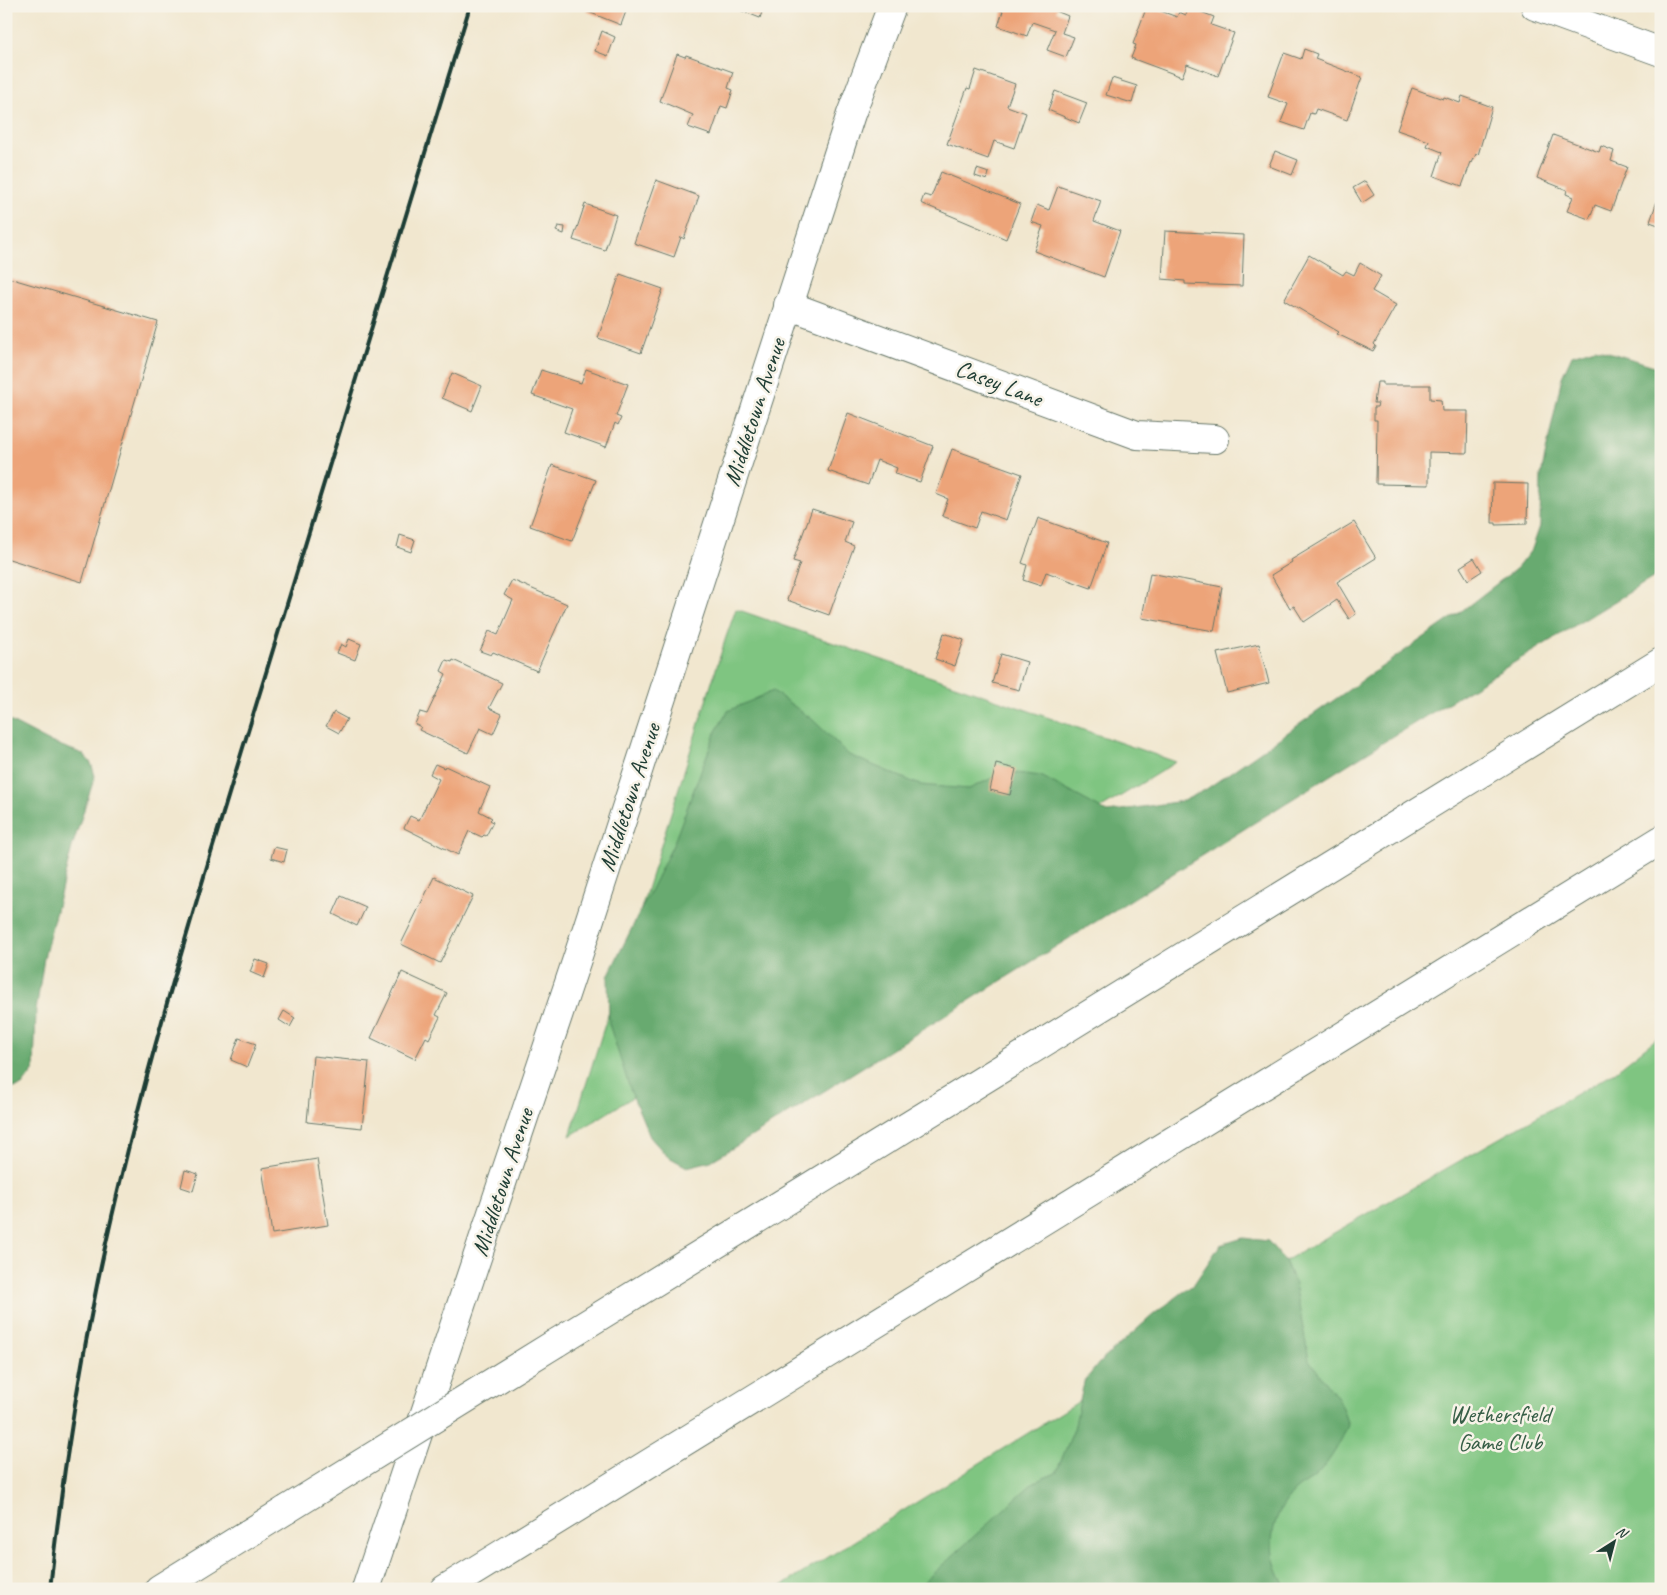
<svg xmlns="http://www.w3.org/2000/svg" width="1667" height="1595" font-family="Caveat,sans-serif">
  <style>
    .green { fill: #7fc581; stroke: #4f815a }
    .forest { fill: #67aa6f; stroke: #437452 }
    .building { fill: #eda479 }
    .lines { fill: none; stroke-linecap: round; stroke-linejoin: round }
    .minor-casing { stroke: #68786a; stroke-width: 30 }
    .tertiary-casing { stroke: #68786a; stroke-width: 30 }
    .motorway-casing { stroke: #68786a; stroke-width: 30 }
    .minor { stroke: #fff; stroke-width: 28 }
    .tertiary { stroke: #fff; stroke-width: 28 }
    .motorway { stroke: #fff; stroke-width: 28 }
    .rail { stroke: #1f3d34; stroke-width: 4 }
    .motorway-bridge-casing { stroke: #68786a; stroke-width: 30; stroke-linecap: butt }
    .motorway-bridge { stroke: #fff; stroke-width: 28 }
    .labels { text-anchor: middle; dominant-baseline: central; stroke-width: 5; stroke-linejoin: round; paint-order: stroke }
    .street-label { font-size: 24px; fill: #1f3d34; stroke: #f7f3e8 }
    .park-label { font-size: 24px; fill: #375f47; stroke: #f7f3e8 }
  </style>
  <rect width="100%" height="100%" fill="#f7f3e8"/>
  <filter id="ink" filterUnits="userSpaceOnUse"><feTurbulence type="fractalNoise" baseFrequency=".02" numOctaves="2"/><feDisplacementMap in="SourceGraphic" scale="10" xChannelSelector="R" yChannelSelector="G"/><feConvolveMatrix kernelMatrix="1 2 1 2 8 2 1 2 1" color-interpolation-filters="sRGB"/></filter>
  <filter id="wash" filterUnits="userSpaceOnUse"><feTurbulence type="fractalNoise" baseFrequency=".0096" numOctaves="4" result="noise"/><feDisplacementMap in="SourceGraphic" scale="20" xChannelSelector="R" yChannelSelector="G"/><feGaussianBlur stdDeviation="1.12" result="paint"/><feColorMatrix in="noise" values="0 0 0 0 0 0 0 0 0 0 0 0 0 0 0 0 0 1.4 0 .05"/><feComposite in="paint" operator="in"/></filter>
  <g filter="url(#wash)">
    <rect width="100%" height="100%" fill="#f1e7cf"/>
    <path class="green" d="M736,609L1176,762L570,1136L726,637Z
      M1661,1035V1589H777L1289,1271L1285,1261L1613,1073Z"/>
    <path class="forest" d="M1595,348L1661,368V573L1387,740L733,1148L711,1161L687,1167L667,1156L650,1137L631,1092L609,1024L608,976L673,845L716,731L728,711L773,691L813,720L849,755L920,785L969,789L992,778L1016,773L1041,776L1107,812L1183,801L1205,790L1459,613L1517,568L1532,549L1540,526L1541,475L1562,377L1572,355Z
      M6,719L48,741L83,754L91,763L95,776L72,847L44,958L36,1011L34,1070L22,1086L6,1090Z
      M1243,1238L1268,1241L1285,1261L1295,1284L1309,1360L1339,1400L1348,1425C1340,1444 1331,1459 1318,1474C1312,1481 1302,1484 1296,1490C1267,1517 1265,1557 1287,1589H916L1034,1482L1056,1473L1074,1429L1084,1382L1099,1363L1154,1314L1194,1284L1220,1245Z"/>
    <g id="blocks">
      <path class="building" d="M588,6H628L621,25L586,11Z
        M729,6H764L760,18Z
        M997,6H1058L1056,11L1068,16L1062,33L1074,37L1066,57L1047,50L1055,30L1032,22L1027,36L998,26L1003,11L996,9Z
        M1147,6L1177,17L1179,12L1186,15L1188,7L1214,17L1211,25L1234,33L1218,76L1187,64L1182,77L1131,58L1136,45L1133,44Z
        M602,31L615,37L608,56L595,51Z
        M1304,49L1317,54L1315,59L1362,77L1347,120L1316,109L1314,114L1310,113L1304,130L1281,122L1288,104L1268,97L1284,53L1301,59Z
        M677,54L685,57L686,55L733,72L728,88L733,90L727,108L721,106L711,135L688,127L693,115L660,101Z
        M976,70L1015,84L1007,106L1026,113L1014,148L994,141L988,159L947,144L967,88L970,89Z
        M1112,78L1137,86L1132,103L1106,95Z
        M1412,88L1443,99L1444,97L1460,103L1462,96L1492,107L1478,155L1476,154L1472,163L1471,162L1462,186L1434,176L1442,152L1427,146L1429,141L1397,130Z
        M1055,91L1087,103L1079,123L1048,110Z
        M1553,135L1599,152L1601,146L1614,151L1611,161L1627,167L1611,211L1595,205L1589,219L1567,211L1573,197L1566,194L1567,190L1537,178Z
        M1275,151L1298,160L1292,175L1269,166Z
        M977,169L989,173L987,180L975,176Z
        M941,172L1020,204L1006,239L921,203L924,195L931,197Z
        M656,180L699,196L684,239L681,237L674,257L634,243Z
        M1365,181L1374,195L1362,203L1353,188Z
        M1058,186L1101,201L1094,221L1120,231L1104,277L1034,251L1043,226L1031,222L1037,205L1049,210Z
        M1660,192H1661V226L1650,222Z
        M585,204L616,215L605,250L573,240Z
        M558,226L565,227L564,234L556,231Z
        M1165,231L1244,235L1242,286L1185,284V281L1162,279Z
        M1309,255L1343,275L1346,271L1354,275L1360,263L1381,276L1372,291L1396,305L1374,344L1376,346L1373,351L1337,334L1339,332L1284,300Z
        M620,274L663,289L641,353L598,338Z
        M9,278L158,322L82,582L6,558V286Z
        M586,369L628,384L616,416L621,418L618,425L615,423L606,447L564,432L572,409L532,395L541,370L581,383Z
        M452,373L482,386L472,411L442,398Z
        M1377,382H1383V385H1430V399L1441,400L1442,411H1468L1467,453L1429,452V485L1376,484L1377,420H1374V407H1377L1378,403H1374Z
        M848,413L933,446L920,482L895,474L897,468L877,460L868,485L828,471Z
        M952,449L1022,474L1006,520L981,511L975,528L942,516L948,499L936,494Z
        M552,465L596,480L572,541L530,526Z
        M1493,483L1528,484L1527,524L1496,525V523H1492Z
        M812,509L852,522L845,542L854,546L829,615L787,600L800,563L793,561Z
        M1038,518L1107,543L1091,588L1046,572L1041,586L1023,580L1027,565L1022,563Z
        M1354,522L1376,558L1337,582L1356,614L1349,619L1337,600L1304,622L1294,606L1290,608L1271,575L1292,562L1291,560Z
        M400,535L415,540L411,552L397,547Z
        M1474,558L1482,571L1468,580L1460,567Z
        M1150,573L1222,587L1214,631L1142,618Z
        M512,580L567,604L537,671L493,652L491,655L480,651L489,631L498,635L513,600L504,595Z
        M944,633L964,640L955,666L935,659Z
        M349,639L361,644L355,660L337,653L341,644L346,647Z
        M1259,644L1269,683L1227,693L1217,653Z
        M1001,654L1027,662L1019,690L992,683Z
        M446,660L452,662L453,660L502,683L489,708L502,714L493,734L480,728L468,753L419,730L421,727L415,724L420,712L427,714L446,674L441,671Z
        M334,712L347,719L339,733L326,726Z
        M435,764L444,768L445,766L490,787L479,811L492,818L490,820L493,822L486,836L484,835L482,837L469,831L458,855L404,828L410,816L419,820L439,779L430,774Z
        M996,764L1016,769L1010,795L990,790Z
        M274,847L287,850L284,862L271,858Z
        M434,877L473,896L440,963L401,944Z
        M341,896L366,907L357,926L333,914Z
        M255,959L269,964L264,978L250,972Z
        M402,972L447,993L436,1015L440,1017L429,1039L426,1037L415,1059L371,1038Z
        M284,1011L295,1018L290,1027L279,1020Z
        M239,1038L256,1044L247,1067L231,1060Z
        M313,1056L369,1062L362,1128L307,1122Z
        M317,1159L328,1225L272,1234L262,1168Z
        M185,1170L198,1174L193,1191L181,1187Z"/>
    </g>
  </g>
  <g filter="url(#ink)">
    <use href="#blocks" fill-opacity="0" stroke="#68786a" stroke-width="1"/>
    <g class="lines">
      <defs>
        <path id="minor" d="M1535,6L1661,52
          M788,305L1137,435L1215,439"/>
        <path id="tertiary" d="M366,1589L578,956L851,114L892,6"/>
        <path id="motorway" d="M556,1343L1661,662
          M159,1589L286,1510
          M445,1589L1661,840"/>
      </defs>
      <use href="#minor" class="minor-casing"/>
      <use href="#tertiary" class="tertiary-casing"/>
      <use href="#motorway" class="motorway-casing"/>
      <use href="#minor" class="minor"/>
      <use href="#tertiary" class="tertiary"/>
      <use href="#motorway" class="motorway"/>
      <path class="rail" d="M50,1589C61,1485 77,1382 98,1280C141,1075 204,875 265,676C333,453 402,229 470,6"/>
      <defs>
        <path id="motorway-bridge" d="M286,1510L556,1343"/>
      </defs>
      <use href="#motorway-bridge" class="motorway-bridge-casing"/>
      <use href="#motorway-bridge" class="motorway-bridge"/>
    </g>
  </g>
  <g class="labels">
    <g class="street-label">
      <text transform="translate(999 383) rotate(21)">Casey Lane</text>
      <text transform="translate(754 412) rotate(-72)">Middletown Avenue</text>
      <text transform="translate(629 797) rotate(-72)">Middletown Avenue</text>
      <text transform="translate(502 1182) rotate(-72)">Middletown Avenue</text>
    </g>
    <g class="park-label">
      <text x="1500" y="1414">Wethersfield<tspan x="1500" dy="28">Game Club</tspan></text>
    </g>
  </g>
  <rect width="1667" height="1595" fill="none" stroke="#f7f3e8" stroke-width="25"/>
  <g transform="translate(1614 1542) rotate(36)" stroke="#f7f3e8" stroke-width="4" paint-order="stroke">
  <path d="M0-4L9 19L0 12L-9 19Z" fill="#1f3d34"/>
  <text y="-8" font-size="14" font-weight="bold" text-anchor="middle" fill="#1f3d34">N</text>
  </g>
</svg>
